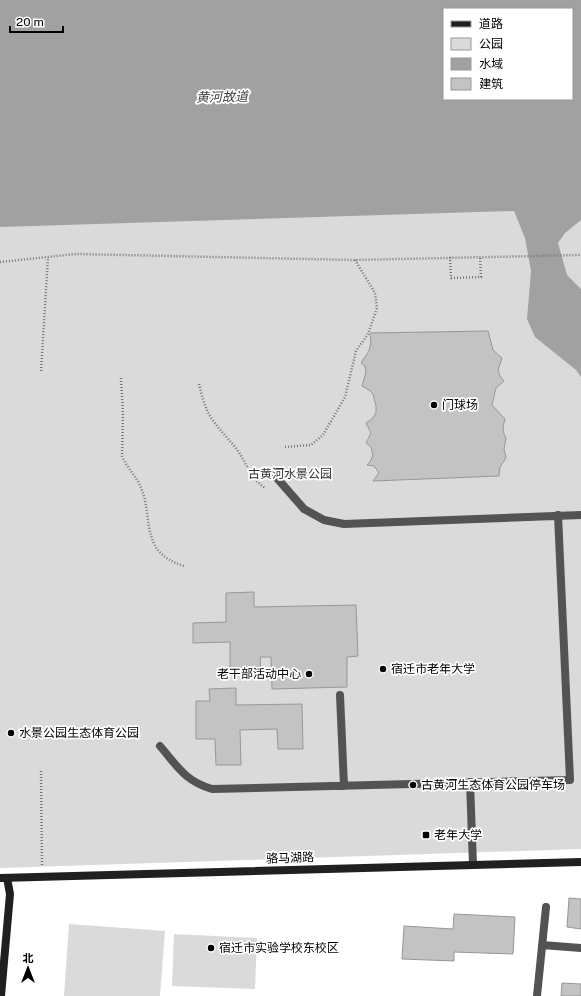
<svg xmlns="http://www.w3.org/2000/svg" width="581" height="996" font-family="'Public Sans','Noto Sans SC',sans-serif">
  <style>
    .green { fill: #dadada; fill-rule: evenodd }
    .water { fill: #a1a1a1; fill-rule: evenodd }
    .building { fill: #c3c3c3; stroke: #979797 }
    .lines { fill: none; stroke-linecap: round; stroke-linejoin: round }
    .path { stroke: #757575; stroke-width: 2.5; stroke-dasharray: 1 2; stroke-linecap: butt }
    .lane { stroke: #535353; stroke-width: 8 }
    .secondary { stroke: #202020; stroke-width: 8 }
    .poi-dot { fill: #000; stroke: #fff; stroke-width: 1.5 }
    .labels { text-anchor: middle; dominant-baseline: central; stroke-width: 3.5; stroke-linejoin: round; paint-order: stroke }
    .poi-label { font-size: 12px; fill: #000; stroke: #fff; text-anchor: start }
    .park-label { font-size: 12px; fill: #313131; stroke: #fff }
    .street-label { font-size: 12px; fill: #000; stroke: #fff }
    .water-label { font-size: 13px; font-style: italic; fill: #424242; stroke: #fff }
  </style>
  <rect width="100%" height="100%" fill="#fff"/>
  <path class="green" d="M0,0H581V849L0,868ZM444,9H572V99H444Z
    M69,924L165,931L160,996H64Z
    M174,934L257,938L255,989L172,986Z"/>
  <path class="water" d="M0,0H581V220L565,233L558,243L567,275L581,289V377L576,370L535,337L527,319L531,271L525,238L514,211L0,227ZM444,9H572V99H444Z"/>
  <path class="building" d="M488,331L493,350L502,358L498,370L500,376L504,381L496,388L492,405L505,419L503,426L504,434L506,438L504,449L506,458L500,467L499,476L373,481L379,473L374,466L367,465L370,462L373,455L371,447L366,443L371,433L366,423L372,419L376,413V406L373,394L369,390L362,386L366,372L365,366L361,363L369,351L371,342L370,333Z
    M254,592V607L356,605L358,656L347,657V687L272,689L271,657H260L261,672H230V642L193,643V623L226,622V593Z
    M236,688V705L302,704L303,749H278L277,729L240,730L241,765H216L215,739H196V701H210L209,689Z
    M569,898L581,899V929L567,927Z
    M454,914L515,917L513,954L454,952V961L402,959L404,926L453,929Z
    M562,983L581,984V996H561Z"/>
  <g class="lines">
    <path class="path" d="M450,257L451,278L481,277L480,257
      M0,262L76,254L354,260L581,255
      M41,371L48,257
      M121,378L123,414L122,456C127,468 137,477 141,488C152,512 142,545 170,560C174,563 179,564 184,566
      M199,384C202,396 205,409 212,419C220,431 230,440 238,451C247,464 251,479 265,488
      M285,447L311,445L323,435L345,397L356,351L368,334L377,308L375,293L355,260
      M41,771L42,865"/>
    <path class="lane" d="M276,477L304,509L324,520L344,524L581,515
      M340,695L344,786
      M160,746C178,767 185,781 212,789L570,780L558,515
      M470,782L473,865
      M542,945L581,948
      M537,996L546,907"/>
    <path class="secondary" d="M0,878L581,862
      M1,996L10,894L7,878"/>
  </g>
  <g class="poi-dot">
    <circle cx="434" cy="405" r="4"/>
    <circle cx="383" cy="669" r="4"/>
    <circle cx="309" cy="674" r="4"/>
    <circle cx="11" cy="733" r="4"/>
    <circle cx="413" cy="785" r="4"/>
    <rect x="422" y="831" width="8" height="8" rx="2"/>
    <circle cx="211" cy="948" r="4"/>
  </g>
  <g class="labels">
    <g class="poi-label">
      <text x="442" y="405">门球场</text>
      <text x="391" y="669">宿迁市老年大学</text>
      <text x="301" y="674" text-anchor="end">老干部活动中心</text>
      <text x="19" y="733">水景公园生态体育公园</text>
      <text x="421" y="785">古黄河生态体育公园停车场</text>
      <text x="434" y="835">老年大学</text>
      <text x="219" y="948">宿迁市实验学校东校区</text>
    </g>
    <g class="park-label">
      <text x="290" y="474">古黄河水景公园</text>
    </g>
    <g class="street-label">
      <text transform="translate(290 858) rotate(-2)">骆马湖路</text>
    </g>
    <g class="water-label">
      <text transform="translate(222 97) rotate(-1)">黄河故道</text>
    </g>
  </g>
  <rect x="443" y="8" width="130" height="92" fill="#ffffff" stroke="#999999"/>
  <rect x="451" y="21" width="20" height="6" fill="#202020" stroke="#999999"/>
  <text x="479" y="28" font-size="12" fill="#000000">道路</text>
  <rect x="451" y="38" width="20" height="12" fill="#dadada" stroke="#999999"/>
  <text x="479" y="48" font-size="12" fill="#000000">公园</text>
  <rect x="451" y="58" width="20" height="12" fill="#a1a1a1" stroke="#999999"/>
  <text x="479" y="68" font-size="12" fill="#000000">水域</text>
  <rect x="451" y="78" width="20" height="12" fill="#c3c3c3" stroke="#999999"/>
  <text x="479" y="88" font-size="12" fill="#000000">建筑</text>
  <g transform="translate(28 968)" stroke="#ffffff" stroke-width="3" paint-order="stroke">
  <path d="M0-3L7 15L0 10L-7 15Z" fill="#000000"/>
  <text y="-6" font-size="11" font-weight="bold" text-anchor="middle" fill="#000000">北</text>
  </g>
  <path d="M10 26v6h53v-6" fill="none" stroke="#000000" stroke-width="2"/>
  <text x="16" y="26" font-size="12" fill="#000000" stroke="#ffffff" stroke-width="3" paint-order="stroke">20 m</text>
</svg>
